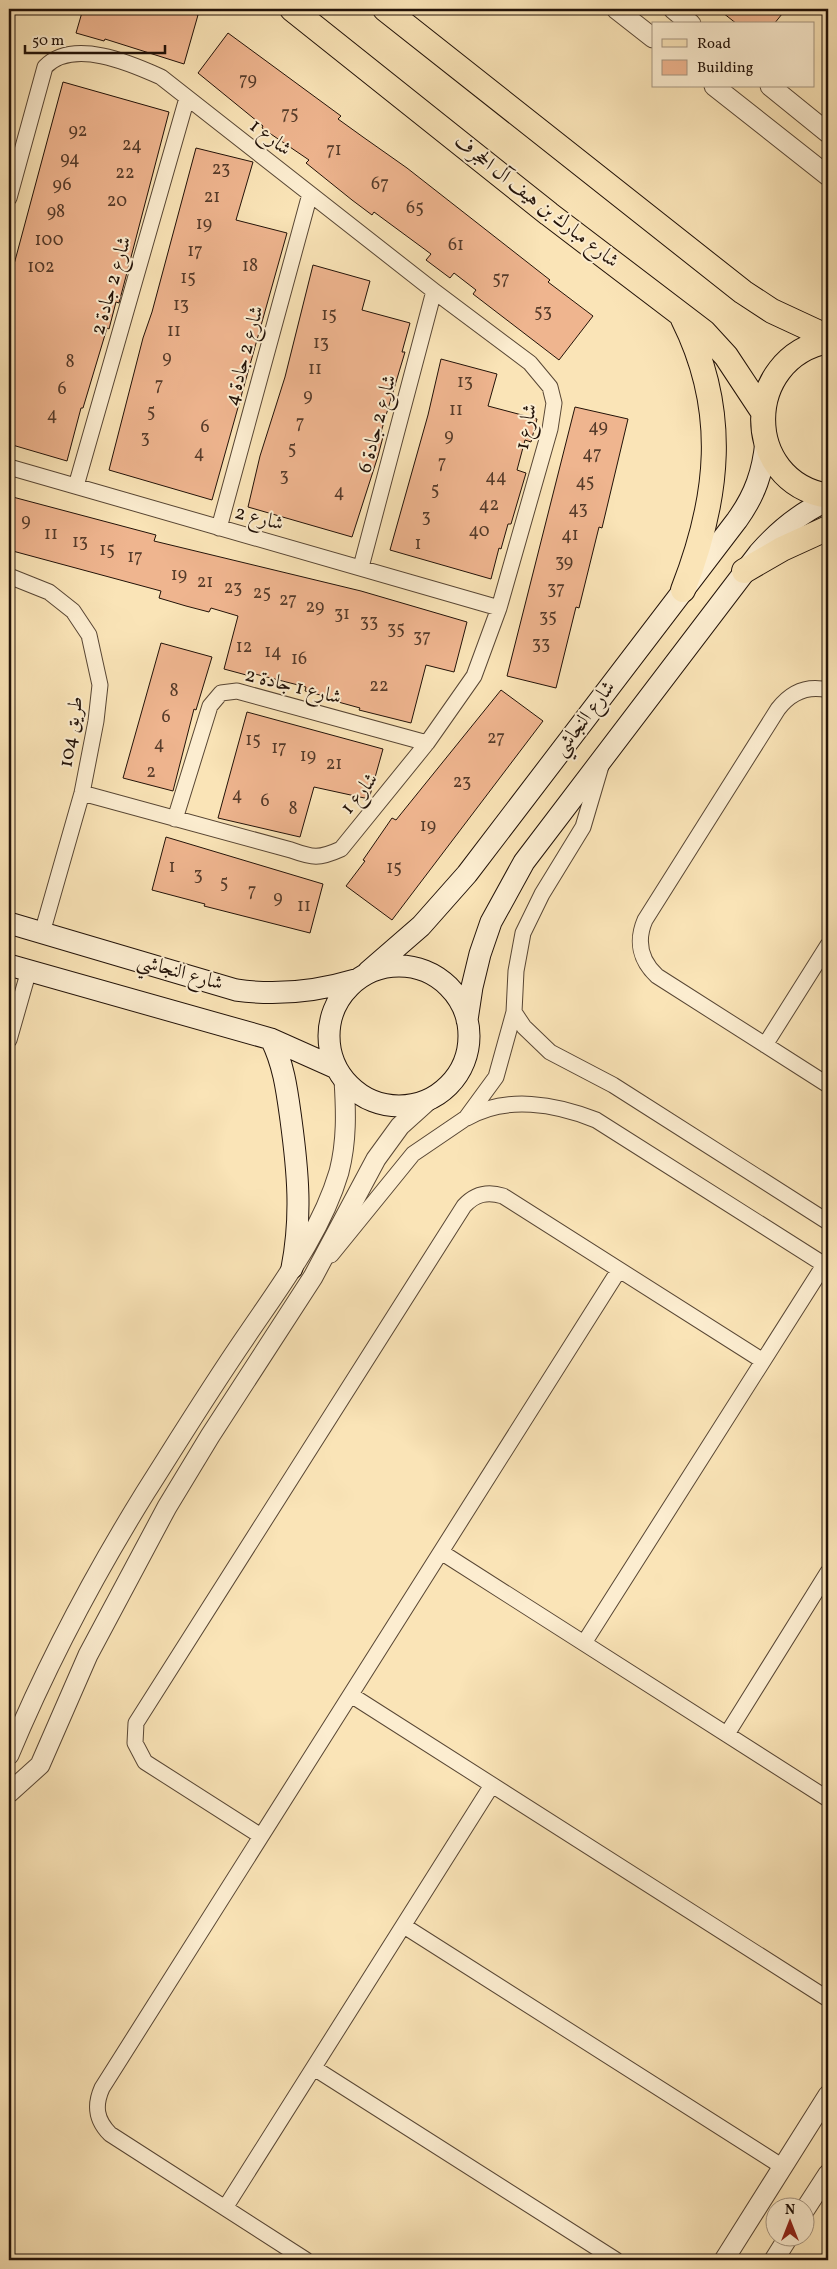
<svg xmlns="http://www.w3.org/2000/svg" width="837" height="2269" font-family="Vollkorn,Amiri,serif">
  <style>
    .building { fill: #efb58f; stroke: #221208 }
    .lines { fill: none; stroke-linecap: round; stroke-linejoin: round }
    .minor-casing { stroke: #584634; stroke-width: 17 }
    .tertiary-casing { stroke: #584634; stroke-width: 21 }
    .secondary-casing { stroke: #221208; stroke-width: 23 }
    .primary-casing { stroke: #221208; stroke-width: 26 }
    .minor { stroke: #fcedd0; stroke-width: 15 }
    .tertiary { stroke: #fcedd0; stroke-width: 19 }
    .secondary { stroke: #fcedd0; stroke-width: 21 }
    .primary { stroke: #fae4b7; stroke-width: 24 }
    .labels { text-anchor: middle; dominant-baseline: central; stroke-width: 4; stroke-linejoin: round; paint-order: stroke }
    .number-label { font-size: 18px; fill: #553b2a }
    .street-label { font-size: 20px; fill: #221208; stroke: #fcedd0 }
  </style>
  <rect width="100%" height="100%" fill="#fae4b7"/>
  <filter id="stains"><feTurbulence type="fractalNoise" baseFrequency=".004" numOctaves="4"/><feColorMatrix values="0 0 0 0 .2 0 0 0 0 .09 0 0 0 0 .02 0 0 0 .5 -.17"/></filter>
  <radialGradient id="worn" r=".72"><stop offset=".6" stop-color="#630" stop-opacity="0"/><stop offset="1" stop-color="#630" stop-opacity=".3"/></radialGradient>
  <path class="building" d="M83,9H176L198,15L184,64L105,39L104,41L76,33Z
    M718,9H786L774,24H737Z
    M228,33L341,116L338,119L363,137L407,168L550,280L548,282L593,316L559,360L473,294L476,290L454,273L450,278L426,260L431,254L374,212L372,215L352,200L306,163L309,160L262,128L263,126L198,73Z
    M63,82L169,112L119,303L116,302L109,329L107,328L83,408H81L67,461L9,444V283Z
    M196,148L253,162L236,220L287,233L212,500L109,470L143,338L152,312Z
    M313,265L370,281L362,310L410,323L402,352H405L381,432L384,433L378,456L352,537L248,507L260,456L285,377Z
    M441,359L497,374L488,406L537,419L531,442L525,440L517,470L526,473L511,524H508L501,549L499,548L491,579L390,550L428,415Z
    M575,407L628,419L602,528L599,527L579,608L576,607L556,688L507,676Z
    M9,496L156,535L154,541L361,591L467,622L454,672L426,665L411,723L359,710L360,708L331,700L332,698L305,691L306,687L251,673L250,676L224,669L238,616L211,608L209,612L186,606L159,598L161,591L9,550Z
    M161,643L212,657L196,710L194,709L173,791L123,778Z
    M501,690L543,721L392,920L346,886L365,861L363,860L392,818L396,820Z
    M247,712L383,749L369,799L314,787L300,837L218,818Z
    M166,837L323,884L310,933L204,906L205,904L152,890Z"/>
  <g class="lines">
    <defs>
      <path id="minor" d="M9,198L45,67C73,38 130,63 161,77L434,291L530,363L550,387L554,403L550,429L499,608L474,676L427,743L341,849C319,859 313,858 291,850L82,793
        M9,467L499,608
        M76,486L187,98
        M219,528L310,194
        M361,567L434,291
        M9,576L49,592L73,611L89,635L100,685L96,721L82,793L42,933
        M828,690C807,685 791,692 778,709L645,920C636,941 640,960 657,976L828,1085
        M175,819L210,706L221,693L237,691L427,743
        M514,1012L524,1027L550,1052L613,1085L828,1222
        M9,1040L29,970
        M765,1045L828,945
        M467,1118C506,1095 556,1104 596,1120L828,1267
        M331,1255L413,1154L466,1118L496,1077L514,1012L516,971L523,933L542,894L583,827L601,766
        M441,1552L828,1799
        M584,1643L824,1265
        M351,1695L828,1999
        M727,1734L828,1572
        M261,1836L145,1762L135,1743L136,1723L464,1206C475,1194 487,1191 503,1196L763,1361
        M404,1926L783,2167
        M314,2068L616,2260
        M225,2208L492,1785
        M306,2260L110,2134C96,2120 94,2106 102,2088L619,1270"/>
      <path id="tertiary" d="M616,9L653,38
        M673,9L691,24
        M714,86L828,176
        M770,86L828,133
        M9,1755C47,1664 93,1577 145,1493C178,1441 210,1389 245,1338C280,1286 321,1233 339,1172C347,1141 346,1111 344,1080
        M9,1793L40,1765L88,1655L167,1507L210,1436L313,1277L376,1159L400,1126L430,1099
        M804,2211L828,2174
        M724,2260L828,2095
        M774,2260L789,2236"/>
      <path id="secondary" d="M9,923L236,990C278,996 315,992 355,980
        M9,965L271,1039L336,1068
        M329 1036a70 70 0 1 1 140 0a70 70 0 1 1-140 0Z
        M368,972L421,926L467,874L737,520C755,495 763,472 766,441
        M467,1020L472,987L480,954L491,922L524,862L759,553C779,530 800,513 828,500
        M271,1039C284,1065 287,1091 291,1120C298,1172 302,1216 292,1268"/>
      <path id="primary" d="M292,9L549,214L704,332L726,356L763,412
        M385,9L743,292L772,311L828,337
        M828,341C742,358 741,481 828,496
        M744,571L782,549L828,528
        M683,590C719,498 729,411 683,319"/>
    </defs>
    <use href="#minor" class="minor-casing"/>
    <use href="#tertiary" class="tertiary-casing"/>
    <use href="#secondary" class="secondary-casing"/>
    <use href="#primary" class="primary-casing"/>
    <use href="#minor" class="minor"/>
    <use href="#tertiary" class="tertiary"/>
    <use href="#secondary" class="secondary"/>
    <use href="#primary" class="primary"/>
  </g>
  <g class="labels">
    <g class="number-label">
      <text x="248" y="80">79</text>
      <text x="290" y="114">75</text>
      <text x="78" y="131">92</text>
      <text x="132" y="145">24</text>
      <text x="334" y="150">71</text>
      <text x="70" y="159">94</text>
      <text x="221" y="169">23</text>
      <text x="125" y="173">22</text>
      <text x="380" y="184">67</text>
      <text x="62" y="185">96</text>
      <text x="212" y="197">21</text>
      <text x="117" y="201">20</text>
      <text x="415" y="208">65</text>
      <text x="56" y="212">98</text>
      <text x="204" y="224">19</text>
      <text x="49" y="240">100</text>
      <text x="456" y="245">61</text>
      <text x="195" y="251">17</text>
      <text x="250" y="266">18</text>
      <text x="41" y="267">102</text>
      <text x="188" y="278">15</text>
      <text x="501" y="279">57</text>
      <text x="181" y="305">13</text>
      <text x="543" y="312">53</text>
      <text x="329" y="315">15</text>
      <text x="174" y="331">11</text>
      <text x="321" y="343">13</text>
      <text x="167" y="358">9</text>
      <text x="70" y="362">8</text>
      <text x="315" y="369">11</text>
      <text x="465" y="382">13</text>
      <text x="159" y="385">7</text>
      <text x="62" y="389">6</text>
      <text x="308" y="396">9</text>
      <text x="456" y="410">11</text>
      <text x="151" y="412">5</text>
      <text x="52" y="415">4</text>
      <text x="300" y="423">7</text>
      <text x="205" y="427">6</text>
      <text x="598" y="427">49</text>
      <text x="449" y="436">9</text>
      <text x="145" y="438">3</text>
      <text x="292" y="449">5</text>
      <text x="199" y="453">4</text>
      <text x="592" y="454">47</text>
      <text x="442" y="463">7</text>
      <text x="284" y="476">3</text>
      <text x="496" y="477">44</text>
      <text x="585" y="482">45</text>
      <text x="435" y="490">5</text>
      <text x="339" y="492">4</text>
      <text x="489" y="505">42</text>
      <text x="578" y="509">43</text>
      <text x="426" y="517">3</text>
      <text x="26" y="521">9</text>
      <text x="479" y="531">40</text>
      <text x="51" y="534">11</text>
      <text x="570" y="535">41</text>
      <text x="80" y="542">13</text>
      <text x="418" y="544">1</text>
      <text x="107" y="550">15</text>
      <text x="135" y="557">17</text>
      <text x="564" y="562">39</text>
      <text x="179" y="575">19</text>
      <text x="205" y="582">21</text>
      <text x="233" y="588">23</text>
      <text x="556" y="589">37</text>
      <text x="262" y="593">25</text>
      <text x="288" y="600">27</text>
      <text x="315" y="607">29</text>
      <text x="342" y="614">31</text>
      <text x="548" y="617">35</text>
      <text x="369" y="622">33</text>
      <text x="396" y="629">35</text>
      <text x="422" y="637">37</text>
      <text x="541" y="644">33</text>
      <text x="244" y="647">12</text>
      <text x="273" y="652">14</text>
      <text x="299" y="659">16</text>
      <text x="379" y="686">22</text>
      <text x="174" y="691">8</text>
      <text x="166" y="717">6</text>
      <text x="496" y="738">27</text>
      <text x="253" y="740">15</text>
      <text x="159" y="744">4</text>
      <text x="279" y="748">17</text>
      <text x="308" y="756">19</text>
      <text x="334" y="764">21</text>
      <text x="151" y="772">2</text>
      <text x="462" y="782">23</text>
      <text x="237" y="795">4</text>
      <text x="265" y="801">6</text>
      <text x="293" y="809">8</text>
      <text x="428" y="826">19</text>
      <text x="172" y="867">1</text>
      <text x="394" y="868">15</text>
      <text x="198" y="875">3</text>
      <text x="224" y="883">5</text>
      <text x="252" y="891">7</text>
      <text x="278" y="898">9</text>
      <text x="304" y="906">11</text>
    </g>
    <g class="street-label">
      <text transform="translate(270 138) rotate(38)">شارع 1</text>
      <text transform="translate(536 202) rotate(38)">شارع مبارك بن هيف آل الحجرف</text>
      <text transform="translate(112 286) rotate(-74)">شارع 2 جادة 2</text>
      <text transform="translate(245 356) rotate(-75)">شارع 2 جادة 4</text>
      <text transform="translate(378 424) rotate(-75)">شارع 2 جادة 6</text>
      <text transform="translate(527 427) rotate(-79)">شارع 1</text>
      <text transform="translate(259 519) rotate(15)">شارع 2</text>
      <text transform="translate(293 687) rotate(14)">شارع 1 جادة 2</text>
      <text transform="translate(585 719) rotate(-53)">شارع النجاشي</text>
      <text transform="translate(72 732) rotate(-81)">طريق 104</text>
      <text transform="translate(360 794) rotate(-51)">شارع 1</text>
      <text transform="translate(180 973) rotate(16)">شارع النجاشي</text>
    </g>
  </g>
  <rect width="837" height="2269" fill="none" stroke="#fae4b7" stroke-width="30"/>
  <rect x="10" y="10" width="817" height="2249" fill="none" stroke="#221208" stroke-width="2.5"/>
  <rect x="15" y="15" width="807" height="2239" fill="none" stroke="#221208"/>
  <rect x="652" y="22" width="162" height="65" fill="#fcedd0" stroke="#a59580"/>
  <rect x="662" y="39" width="25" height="8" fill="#fae4b7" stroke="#a59580"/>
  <text x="697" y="48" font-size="15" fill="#221208">Road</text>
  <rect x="662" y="60" width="25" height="15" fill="#efb58f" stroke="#a59580"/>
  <text x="697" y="72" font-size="15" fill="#221208">Building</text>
  <g transform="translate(790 2222)"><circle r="24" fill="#fcedd0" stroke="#a59580"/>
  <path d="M0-4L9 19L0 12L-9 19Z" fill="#8f2418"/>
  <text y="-8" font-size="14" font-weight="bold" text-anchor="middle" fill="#221208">N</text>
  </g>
  <path d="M25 45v8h140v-8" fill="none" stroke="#221208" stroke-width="2.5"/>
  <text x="32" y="45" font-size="15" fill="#221208" stroke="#fcedd0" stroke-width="4" paint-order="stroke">50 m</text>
  <rect width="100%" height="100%" filter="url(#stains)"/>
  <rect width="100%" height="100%" fill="url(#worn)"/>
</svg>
